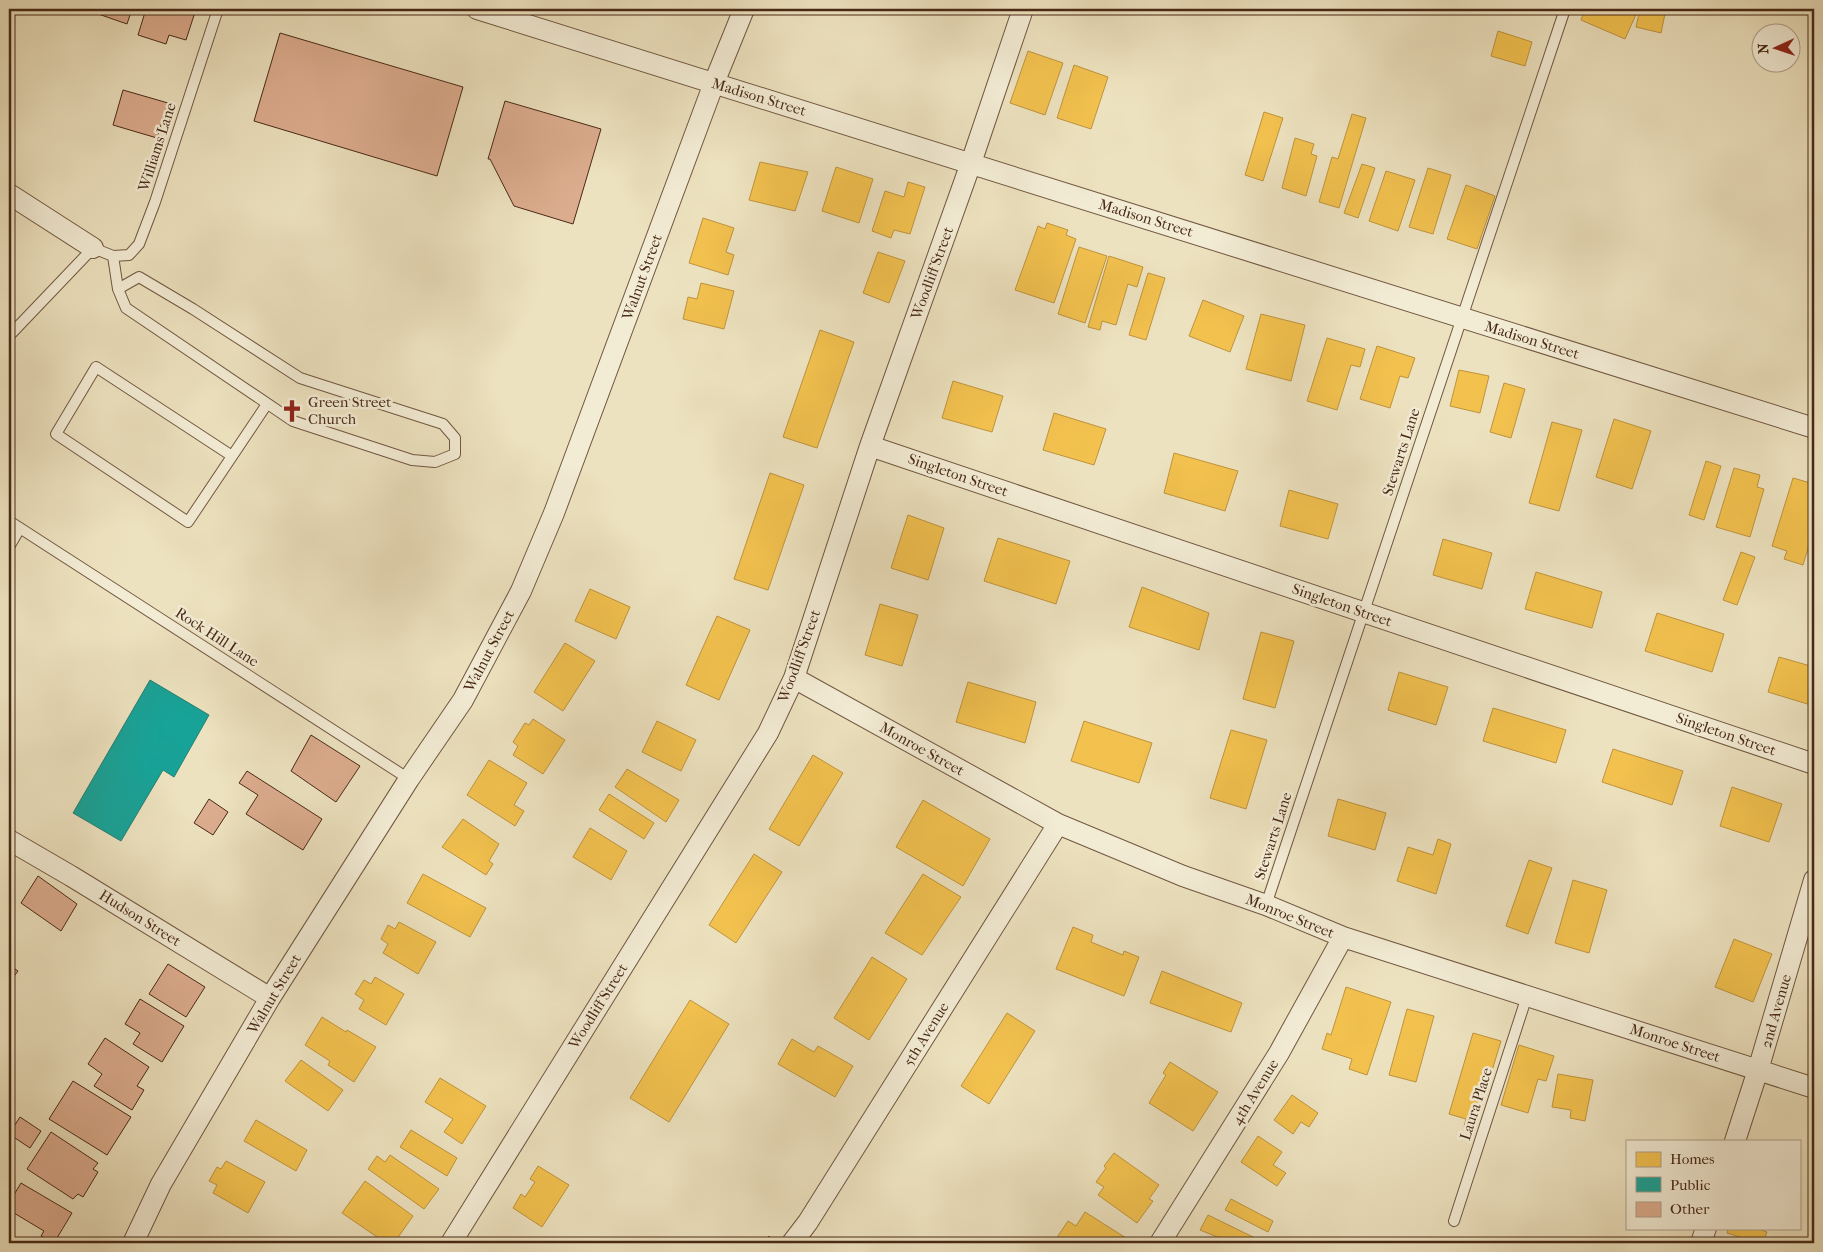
<svg xmlns="http://www.w3.org/2000/svg" width="1823" height="1252" font-family="'IM FELL French Canon',serif">
  <style>
    .homes { fill: #f2c14e; stroke: #bf933d }
    .public { fill: #17a398; stroke: #267e71 }
    .building { fill: #dcac8e; stroke: #482916 }
    .lines { fill: none; stroke-linecap: round; stroke-linejoin: round }
    .service-casing { stroke: #715740; stroke-width: 12 }
    .minor-casing { stroke: #715740; stroke-width: 22 }
    .path { stroke: #482916; stroke-width: 3; stroke-dasharray: 4 2.5; stroke-linecap: butt }
    .service { stroke: #f3ecd5; stroke-width: 10 }
    .minor { stroke: #f3ecd5; stroke-width: 20 }
    .labels { text-anchor: middle; dominant-baseline: central; stroke-width: 5; stroke-linejoin: round; paint-order: stroke }
    .street-label { font-size: 15px; fill: #482916; stroke: #f3ecd5 }
    .poi-label { font-size: 15px; fill: #482916; stroke: #f3ecd5; text-anchor: start }
  </style>
  <rect width="100%" height="100%" fill="#ede2bf"/>
  <filter id="stains"><feTurbulence type="fractalNoise" baseFrequency=".004" numOctaves="4"/><feColorMatrix values="0 0 0 0 .2 0 0 0 0 .09 0 0 0 0 .02 0 0 0 .5 -.17"/></filter>
  <radialGradient id="worn" r=".72"><stop offset=".6" stop-color="#630" stop-opacity="0"/><stop offset="1" stop-color="#630" stop-opacity=".3"/></radialGradient>
  <path class="homes" d="M1585,9H1635L1638,10L1625,39L1581,20Z
    M1640,9H1666L1661,33L1636,27Z
    M1498,31L1532,42L1525,66L1491,56Z
    M1028,51L1063,63L1045,115L1010,103Z
    M1074,65L1108,77L1091,129L1057,118Z
    M1264,112L1283,118L1263,181L1245,175Z
    M1352,114L1366,118L1339,208L1319,202L1332,157L1338,159Z
    M1295,138L1314,144L1311,154L1317,156L1306,196L1282,188Z
    M760,162L808,172L795,211L749,200Z
    M1362,164L1375,168L1358,218L1344,213Z
    M836,167L873,179L859,223L822,211Z
    M1428,168L1451,175L1433,234L1409,227Z
    M1386,171L1415,180L1398,231L1369,221Z
    M908,182L925,187L910,234L894,230L891,238L872,231L885,191L904,197Z
    M1466,185L1495,196L1477,249L1447,239Z
    M703,218L734,228L726,252L734,255L728,275L689,263Z
    M1047,223L1068,230L1066,235L1076,239L1054,303L1015,290L1038,226L1045,229Z
    M1079,247L1107,256L1085,323L1058,314Z
    M878,252L905,261L889,303L863,293Z
    M1109,256L1143,267L1137,287L1128,284L1116,325L1102,321L1100,330L1088,327Z
    M1148,273L1165,278L1146,340L1129,335Z
    M701,283L734,291L724,329L683,319L688,297L697,299Z
    M1203,300L1244,316L1230,352L1189,336Z
    M1261,314L1305,325L1291,381L1246,369Z
    M820,330L854,342L817,448L783,437Z
    M1327,338L1365,349L1360,367L1351,365L1337,410L1307,401Z
    M1377,346L1415,358L1408,378L1400,376L1390,408L1360,399Z
    M1459,370L1489,376L1480,413L1450,406Z
    M953,381L1003,396L992,432L942,418Z
    M1504,383L1525,389L1511,438L1490,432Z
    M1054,413L1106,429L1094,465L1043,450Z
    M1614,419L1651,431L1632,489L1596,477Z
    M1552,422L1582,430L1559,511L1529,503Z
    M1174,453L1238,471L1225,511L1164,493Z
    M1706,461L1721,466L1704,520L1689,515Z
    M1734,468L1760,475L1757,487L1764,489L1750,537L1716,527Z
    M770,473L804,485L768,590L734,579Z
    M1793,478L1814,484V528L1803,565L1784,559L1787,551L1772,546Z
    M1289,490L1338,504L1328,539L1280,526Z
    M908,515L944,528L928,580L891,568Z
    M998,538L1070,561L1056,604L984,581Z
    M1443,539L1492,553L1482,589L1433,575Z
    M1741,552L1755,557L1737,605L1723,600Z
    M1536,572L1602,592L1592,628L1525,609Z
    M1142,587L1209,613L1199,650L1129,627Z
    M590,589L630,607L616,639L575,621Z
    M880,604L918,615L902,666L865,655Z
    M1657,613L1724,634L1712,672L1645,651Z
    M717,616L750,630L719,700L686,685Z
    M1261,632L1294,641L1275,708L1243,699Z
    M565,643L595,661L563,711L534,692Z
    M1779,657L1814,667V706L1768,692Z
    M1399,672L1448,687L1436,725L1388,710Z
    M968,682L1036,702L1025,743L956,722Z
    M1493,708L1566,730L1556,763L1483,741Z
    M533,719L565,740L543,774L513,755L518,746L513,742L525,723L529,725Z
    M657,721L696,740L681,771L642,752Z
    M1084,721L1152,743L1139,783L1071,761Z
    M1231,730L1267,740L1246,809L1210,798Z
    M1613,749L1683,771L1672,805L1602,782Z
    M813,755L843,773L799,846L769,829Z
    M489,760L527,783L514,805L524,811L515,826L467,795Z
    M627,769L679,800L666,822L615,787Z
    M1732,787L1782,804L1769,842L1720,826Z
    M609,794L654,823L644,839L599,810Z
    M1338,799L1386,813L1375,850L1328,836Z
    M923,800L990,839L963,886L896,847Z
    M463,819L499,844L489,861L493,864L486,875L442,847Z
    M590,828L627,851L611,880L573,857Z
    M1438,839L1451,844L1436,894L1397,881L1408,847L1433,855Z
    M754,854L782,872L736,943L709,925Z
    M1529,860L1552,868L1528,934L1506,926Z
    M423,874L486,908L470,937L407,903Z
    M923,874L961,897L922,955L885,933Z
    M1573,880L1607,890L1589,953L1555,943Z
    M399,922L436,942L418,974L383,953L388,944L381,939L388,925L395,929Z
    M1073,927L1093,935L1091,942L1123,955L1124,951L1139,957L1124,996L1056,969Z
    M1734,939L1772,954L1753,1002L1715,987Z
    M872,957L907,979L869,1040L834,1018Z
    M1162,971L1242,1003L1231,1032L1150,1003Z
    M375,977L404,994L386,1025L359,1009L364,1000L355,994L364,980L371,984Z
    M1346,987L1391,1002L1367,1075L1349,1069L1352,1059L1322,1049L1327,1033L1331,1035Z
    M690,1000L729,1024L669,1122L630,1098Z
    M1407,1009L1434,1016L1416,1082L1389,1075Z
    M1007,1013L1035,1031L989,1104L961,1086Z
    M322,1017L346,1032L347,1030L376,1047L354,1082L328,1065L330,1061L305,1045Z
    M1473,1033L1501,1041L1474,1130L1464,1127L1466,1119L1449,1114Z
    M792,1039L814,1052L818,1046L853,1066L835,1097L778,1064Z
    M1519,1045L1554,1056L1546,1081L1538,1079L1528,1113L1501,1105Z
    M301,1060L343,1090L328,1111L285,1081Z
    M1170,1062L1218,1092L1193,1131L1149,1103L1166,1075L1163,1073Z
    M1558,1074L1593,1080L1585,1121L1570,1118L1571,1110L1552,1107Z
    M440,1078L486,1106L462,1144L444,1132L453,1119L425,1102Z
    M1292,1095L1318,1113L1309,1127L1301,1122L1293,1134L1274,1120Z
    M256,1120L307,1150L296,1171L244,1141Z
    M411,1130L457,1158L447,1176L400,1147Z
    M1258,1136L1282,1152L1273,1165L1286,1173L1277,1186L1241,1162Z
    M1114,1153L1159,1185L1149,1199L1153,1201L1137,1223L1098,1195L1104,1187L1096,1182L1106,1168L1104,1166Z
    M390,1155L439,1189L424,1209L368,1169L377,1156L385,1162Z
    M226,1161L265,1182L248,1213L213,1193L217,1185L209,1181L217,1167L221,1169Z
    M538,1166L569,1185L542,1227L513,1208L521,1194L525,1197L535,1182L530,1179Z
    M365,1181L413,1216L394,1243H386L342,1213Z
    M1231,1199L1273,1221L1268,1232L1225,1210Z
    M1085,1212L1126,1238L1123,1243L1054,1242L1068,1221L1076,1226Z
    M1208,1215L1255,1238L1252,1243H1232L1200,1230Z
    M1728,1228H1757L1767,1232L1763,1243H1758L1727,1233Z"/>
  <path class="public" d="M150,680L209,715L174,777L163,770L121,841L73,813Z"/>
  <path class="building" d="M84,9H132L127,24Z
    M146,9H196L186,40L169,35L166,44L138,35Z
    M280,33L463,87L437,176L254,121Z
    M123,90L168,103L157,138L113,125Z
    M505,101L601,129L573,224L514,206L490,159H488Z
    M311,735L360,766L336,802L291,771Z
    M247,771L322,819L303,850L246,814L258,795L239,783Z
    M209,799L228,812L213,835L194,823Z
    M38,876L77,904L61,931L21,903Z
    M168,964L205,987L186,1017L149,994Z
    M9,965L18,971L9,983Z
    M140,999L184,1026L162,1062L133,1044L140,1033L125,1024Z
    M105,1038L149,1067L137,1086L144,1090L132,1110L94,1086L102,1074L88,1064Z
    M73,1081L131,1117L107,1155L49,1119Z
    M20,1117L41,1131L30,1148L9,1134Z
    M51,1132L98,1163L93,1169L98,1172L83,1197L78,1194L73,1199L27,1169Z
    M21,1183L72,1213L54,1243L41,1236L44,1231L9,1210V1203Z"/>
  <g class="lines">
    <defs>
      <path id="service" d="M113,256L118,289L126,308L293,421L412,460L435,462L455,454V438L443,424L300,378L193,309L139,277L118,289
        M9,336L93,248L113,256L129,255L139,244L155,202L218,9
        M232,456L96,367L56,434L188,522L267,404
        M9,521L409,779
        M9,547L20,528
        M1266,905L1565,9
        M1454,1221L1527,996"/>
      <path id="minor" d="M477,9L1814,428
        M9,194L93,248
        M870,446L1814,764
        M794,678L1058,824L1183,876L1266,905L1343,937L1814,1088
        M9,840L71,876L270,998
        M1735,1141L1758,1070L1814,880
        M133,1243L161,1184L270,998L409,779L463,700L521,591L554,513L714,83L744,9
        M451,1243L768,733L794,678L870,446L971,163L1023,9
        M792,1243L808,1222L1058,824
        M1160,1243L1279,1053L1343,937
        M1701,1243L1706,1228"/>
    </defs>
    <use href="#service" class="service-casing"/>
    <use href="#minor" class="minor-casing"/>
    <path class="path" d="M763,1243L770,1237"/>
    <use href="#service" class="service"/>
    <use href="#minor" class="minor"/>
  </g>
  <defs>
    <symbol id="church-bare" viewBox="-9 -9 18 18"><path d="M-1.2-6h2.4v3.5h3.3v2.4h-3.3V6h-2.4V-.1h-3.3v-2.4h3.3Z" fill="#8f2418" stroke="#f3ecd5" stroke-width="2.5" paint-order="stroke"/></symbol>
  </defs>
  <g fill-rule="evenodd">
    <use href="#church-bare" x="276" y="395" width="32" height="32"/>
  </g>
  <g class="labels">
    <g class="street-label">
      <text transform="translate(759 97) rotate(17)">Madison Street</text>
      <text transform="translate(157 147) rotate(-72)">Williams Lane</text>
      <text transform="translate(1146 218) rotate(17)">Madison Street</text>
      <text transform="translate(932 273) rotate(-70)">Woodliff Street</text>
      <text transform="translate(642 277) rotate(-70)">Walnut Street</text>
      <text transform="translate(1532 340) rotate(17)">Madison Street</text>
      <text transform="translate(1401 452) rotate(-72)">Stewarts Lane</text>
      <text transform="translate(958 475) rotate(19)">Singleton Street</text>
      <text transform="translate(1342 605) rotate(19)">Singleton Street</text>
      <text transform="translate(217 637) rotate(33)">Rock Hill Lane</text>
      <text transform="translate(489 651) rotate(-62)">Walnut Street</text>
      <text transform="translate(799 656) rotate(-70)">Woodliff Street</text>
      <text transform="translate(1726 734) rotate(19)">Singleton Street</text>
      <text transform="translate(922 749) rotate(29)">Monroe Street</text>
      <text transform="translate(1273 836) rotate(-72)">Stewarts Lane</text>
      <text transform="translate(1290 916) rotate(22)">Monroe Street</text>
      <text transform="translate(140 918) rotate(32)">Hudson Street</text>
      <text transform="translate(274 994) rotate(-59)">Walnut Street</text>
      <text transform="translate(598 1006) rotate(-58)">Woodliff Street</text>
      <text transform="translate(1776 1011) rotate(-74)">2nd Avenue</text>
      <text transform="translate(926 1034) rotate(-58)">5th Avenue</text>
      <text transform="translate(1675 1043) rotate(18)">Monroe Street</text>
      <text transform="translate(1255 1092) rotate(-58)">4th Avenue</text>
      <text transform="translate(1476 1104) rotate(-72)">Laura Place</text>
    </g>
    <g class="poi-label">
      <text x="308" y="402">Green Street<tspan x="308" dy="17">Church</tspan></text>
    </g>
  </g>
  <rect width="1823" height="1252" fill="none" stroke="#ede2bf" stroke-width="30"/>
  <rect x="10" y="10" width="1803" height="1232" fill="none" stroke="#482916" stroke-width="2.5"/>
  <rect x="15" y="15" width="1793" height="1222" fill="none" stroke="#482916"/>
  <rect x="1626" y="1140" width="175" height="90" fill="#f3ecd5" stroke="#af9e89"/>
  <rect x="1636" y="1152" width="25" height="15" fill="#f2c14e" stroke="#af9e89"/>
  <text x="1670" y="1164" font-size="15" fill="#482916">Homes</text>
  <rect x="1636" y="1177" width="25" height="15" fill="#17a398" stroke="#af9e89"/>
  <text x="1670" y="1190" font-size="15" fill="#482916">Public</text>
  <rect x="1636" y="1202" width="25" height="15" fill="#dcac8e" stroke="#af9e89"/>
  <text x="1670" y="1214" font-size="15" fill="#482916">Other</text>
  <g transform="translate(1776 48) rotate(267)"><circle r="24" fill="#f3ecd5" stroke="#af9e89"/>
  <path d="M0-4L9 19L0 12L-9 19Z" fill="#8f2418"/>
  <text y="-8" font-size="14" font-weight="bold" text-anchor="middle" fill="#482916">N</text>
  </g>
  <rect width="100%" height="100%" filter="url(#stains)"/>
  <rect width="100%" height="100%" fill="url(#worn)"/>
</svg>
